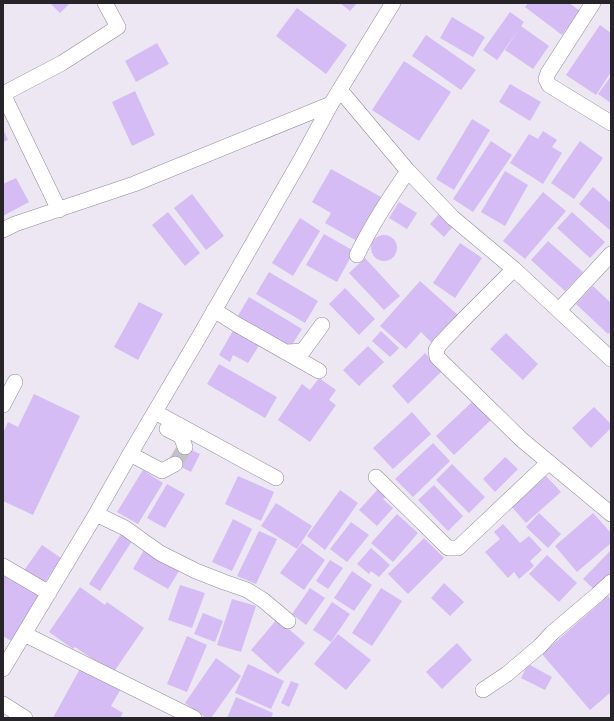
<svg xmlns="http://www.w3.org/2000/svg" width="614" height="721" font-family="Manrope,sans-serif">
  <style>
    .building { fill: #d5bcf5 }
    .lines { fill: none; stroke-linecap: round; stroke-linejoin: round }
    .minor-tunnel { stroke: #c4c0ca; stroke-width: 15; stroke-dasharray: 15 8; stroke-linecap: butt }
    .minor-casing { stroke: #908c97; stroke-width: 16 }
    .minor { stroke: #fff; stroke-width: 15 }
  </style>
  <rect width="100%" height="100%" fill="#ece7f2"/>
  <path class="building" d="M50,3H70L60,13Z
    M340,3H357L350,11Z
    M528,3H569L580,11L562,35L525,7Z
    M297,8L347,45L326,74L276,36Z
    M510,12L524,22L497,60L483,50Z
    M452,17L485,37L473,57L440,38Z
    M600,25L611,33V72L596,95L566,75Z
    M521,26L549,46L533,69L505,50Z
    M426,35L476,70L461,90L412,56Z
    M157,43L169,64L136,82L125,61Z
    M404,61L451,92L419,141L372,110Z
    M611,76V103L598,94Z
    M510,84L541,102L530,121L499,102Z
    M135,91L155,135L132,146L112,102Z
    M472,119L490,130L454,190L436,179Z
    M3,129L8,140L3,142Z
    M543,131L557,140L552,147L562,153L543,184L510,163L529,134L538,139Z
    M491,141L512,155L473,212L453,199Z
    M580,141L603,158L574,199L551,183Z
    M331,169L381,197L357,241L325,223L331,213L312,202Z
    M505,171L528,185L505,226L481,212Z
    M16,178L29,202L3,216V184Z
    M593,187L611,203V231L579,204Z
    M543,192L566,211L525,259L503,241Z
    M192,194L224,236L206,250L174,208Z
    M399,202L417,213L407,229L389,218Z
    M168,212L200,253L185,266L152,225Z
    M441,212L454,225L444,237L430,224Z
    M572,212L605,242L590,258L557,228Z
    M300,218L320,231L293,276L272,263Z
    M324,234L354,251L337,282L306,265Z
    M371 248a13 13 0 1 1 26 0a13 13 0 1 1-26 0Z
    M548,241L583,272L565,291L531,260Z
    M460,243L482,258L455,298L433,283Z
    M365,258L400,296L384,310L349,273Z
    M269,272L318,301L305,323L256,294Z
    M420,281L460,317L434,345L421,332L406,349L380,326Z
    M593,286L611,303V331L608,334L576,304Z
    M345,288L375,319L359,335L329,304Z
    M249,297L302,329L288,351L236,319Z
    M139,302L163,314L138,360L114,347Z
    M234,329L260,344L248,363L233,355L230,362L219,355Z
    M381,331L399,348L390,357L372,341Z
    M506,333L538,364L523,380L490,349Z
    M368,346L384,362L359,386L343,370Z
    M425,353L442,371L408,404L392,386Z
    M219,364L277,397L265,418L207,384Z
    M319,378L336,390L329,400L336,405L310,442L278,420L302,384L310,390Z
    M34,394L80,416L33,515L3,501V433L8,422L18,427Z
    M473,401L491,420L454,455L436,436Z
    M594,407L611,424V428L591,448L572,428Z
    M412,412L431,434L393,469L373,448Z
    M433,443L450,461L413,497L395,479Z
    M179,444L200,454L191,472L170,461Z
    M505,457L518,469L495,492L483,479Z
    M452,464L485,497L469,513L436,480Z
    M143,470L163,483L138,524L117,512Z
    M238,476L274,492L261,521L225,504Z
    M546,476L561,492L526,523L512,507Z
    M167,484L185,494L165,528L147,518Z
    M434,485L463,516L448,531L418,500Z
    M379,488L387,496L383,499L393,508L377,526L359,510Z
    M340,490L358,503L325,550L307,536Z
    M276,503L312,526L297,549L261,526Z
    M539,513L561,534L548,548L526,527Z
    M593,513L611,533V543L577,572L555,546Z
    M397,514L418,533L393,562L371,543Z
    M233,519L252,529L232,571L212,562Z
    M351,522L369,535L347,562L330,549Z
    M503,524L520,543L529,536L542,550L530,561L534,566L519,579L514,572L508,578L485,552L500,539L494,532Z
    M259,531L277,539L256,584L237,576Z
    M121,534L132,541L100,591L89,584Z
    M424,538L444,558L408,594L388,574Z
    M302,543L325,560L304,590L280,573Z
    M42,545L61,558L43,585L23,572Z
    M371,548L390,565L379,577L371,571L369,574L357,564Z
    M144,550L179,571L168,589L133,569Z
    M611,550V574L595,590L583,579Z
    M547,555L577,583L559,602L529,574Z
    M330,560L343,568L328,589L316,581Z
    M352,571L372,585L354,611L334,598Z
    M3,573L40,593L13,642L3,636Z
    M444,583L464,602L450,616L431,598Z
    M180,585L205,593L192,628L168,620Z
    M80,587L105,605L107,602L144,628L113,673L75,647L73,649L49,632Z
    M310,588L325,598L306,625L292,614Z
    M381,588L402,601L372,646L352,633Z
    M608,596L611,599V692L590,710L542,654Z
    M232,599L256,606L241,652L217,645Z
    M332,602L350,614L331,642L313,630Z
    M203,613L223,621L215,642L194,634Z
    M277,619L305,643L278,674L251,650Z
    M338,634L371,660L346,690L314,664Z
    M187,636L207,645L187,692L167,684Z
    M457,643L472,660L442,689L426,672Z
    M216,658L241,676L211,718H206L185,703Z
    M248,664L284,681L271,709L235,693Z
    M528,664L552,677L545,690L521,678Z
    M82,665L122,687L111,706L123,713L120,718H53Z
    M291,681L299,684L289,707L281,703Z
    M236,697L273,713L271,718H227Z"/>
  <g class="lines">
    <path class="minor-tunnel" d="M175,464L185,447"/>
    <defs>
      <path id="minor" d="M593,3L548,73L546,79L549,85L611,123
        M340,90L408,171L453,218L514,269L611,359
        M3,94L62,63L118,27L105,3
        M3,94L59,210
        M3,230L15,224L134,184L331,104
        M357,255C371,226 389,198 408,171
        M514,269L463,320L440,344L436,350L437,357L522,440L611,514
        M214,310L236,324L319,371
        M559,310L611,254
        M287,352L303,351L322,325
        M3,405L15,382
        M155,412L276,478
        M167,429L181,436L185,447
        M130,454L162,471L175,464
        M376,477L448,548H458L549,462
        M96,514L125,528L160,553L196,571L224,582L247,590L263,600L288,621
        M3,566L49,593
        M24,634L194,718
        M3,669L96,514L130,454L199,337L300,161L331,104L393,3
        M483,690L507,674L540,646L552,633L598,594L611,582
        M3,704L25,718"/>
    </defs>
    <use href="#minor" class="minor-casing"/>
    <use href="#minor" class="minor"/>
  </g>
  <rect width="614" height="721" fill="none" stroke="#262428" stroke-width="8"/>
</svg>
